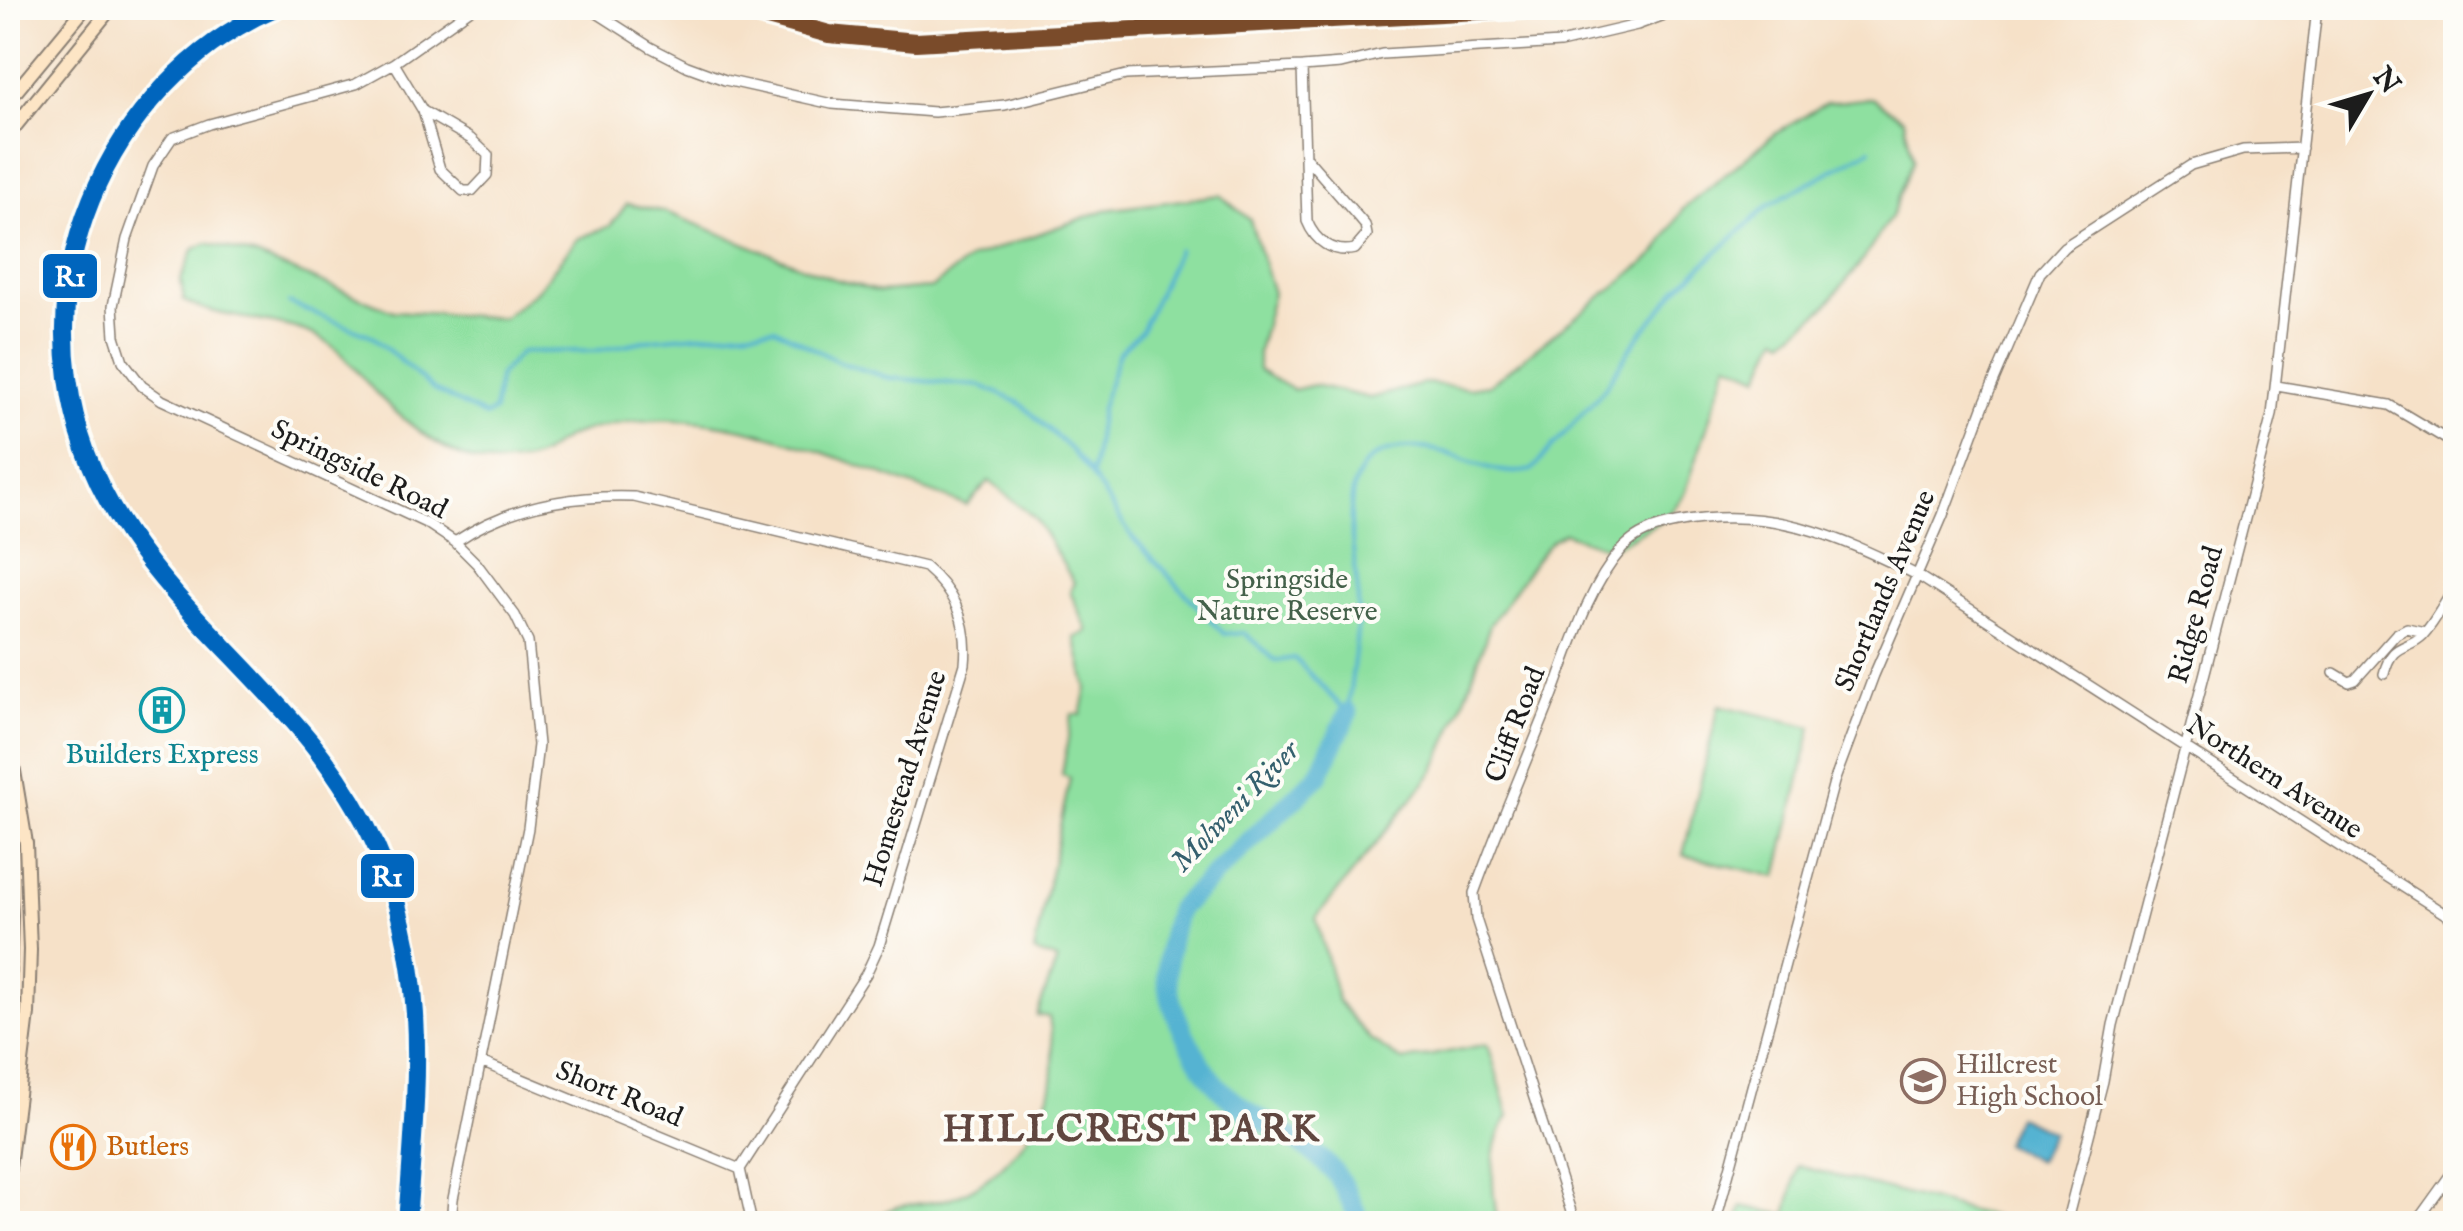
<svg xmlns="http://www.w3.org/2000/svg" width="2463" height="1231" font-family="'IM FELL English',serif">
  <style>
    .green { fill: #8ee0a0; stroke: #557e5e; stroke-width: 2.5 }
    .water { fill: #54b3d2; stroke: #386877; stroke-width: 2.5 }
    .lines { fill: none; stroke-linecap: round; stroke-linejoin: round }
    .stream { stroke: #54b3d2; stroke-width: 4 }
    .river { stroke: #54b3d2; stroke-width: 20 }
    .minor-casing { stroke: #897e72; stroke-width: 12 }
    .secondary-casing { stroke: #897e72; stroke-width: 16 }
    .minor { stroke: #fff; stroke-width: 9 }
    .secondary { stroke: #fde5c5; stroke-width: 12 }
    .rail-1-casing { stroke: #fdfcf7; stroke-width: 25 }
    .rail-2-casing { stroke: #fdfcf7; stroke-width: 25 }
    .rail-1 { stroke: #0065bd; stroke-width: 18 }
    .rail-2 { stroke: #7a4b2a; stroke-width: 18 }
    .labels { text-anchor: middle; dominant-baseline: central; stroke-width: 8; stroke-linejoin: round; paint-order: stroke }
    .street-label { font-size: 28px; fill: #1c1c1c; stroke: #fdfcf7 }
    .park-label { font-size: 28px; fill: #44614a; stroke: #fdfcf7 }
    .culture-label { font-size: 28px; fill: #0d838f; stroke: #fdfcf7 }
    .education-label { font-size: 28px; fill: #785e54; stroke: #fdfcf7; text-anchor: start }
    .food-label { font-size: 28px; fill: #c56008; stroke: #fdfcf7; text-anchor: start }
    .water-label { font-size: 30px; font-style: italic; fill: #35606e; stroke: #fdfcf7 }
    .district-label { font-size: 38px; font-weight: bold; letter-spacing: 2.5px; fill: #60463f; stroke: #fdfcf7 }
    .line-badge { stroke: #fdfcf7; stroke-width: 4 }
    .badge-label { font-size: 28px; text-anchor: middle; font-weight: bold; fill: #fff }
  </style>
  <rect width="100%" height="100%" fill="#fdfcf7"/>
  <filter id="ink" filterUnits="userSpaceOnUse"><feTurbulence type="fractalNoise" baseFrequency=".01" numOctaves="2"/><feDisplacementMap in="SourceGraphic" scale="20" xChannelSelector="R" yChannelSelector="G"/><feConvolveMatrix kernelMatrix="1 2 1 2 8 2 1 2 1" color-interpolation-filters="sRGB"/></filter>
  <filter id="wash" filterUnits="userSpaceOnUse"><feTurbulence type="fractalNoise" baseFrequency=".0048" numOctaves="4" result="noise"/><feDisplacementMap in="SourceGraphic" scale="40" xChannelSelector="R" yChannelSelector="G"/><feGaussianBlur stdDeviation="2.25" result="paint"/><feColorMatrix in="noise" values="0 0 0 0 0 0 0 0 0 0 0 0 0 0 0 0 0 1.4 0 .05"/><feComposite in="paint" operator="in"/></filter>
  <g filter="url(#wash)">
    <rect width="100%" height="100%" fill="#f6e1c8"/>
    <path class="green" d="M1872,98L1904,119L1913,160L1892,215L1863,260L1824,308L1785,340L1778,336L1760,376L1728,362L1685,494L1666,518L1610,549L1564,533L1552,540L1536,559L1490,625L1467,693L1435,770L1316,918L1338,1002L1370,1039L1402,1061L1488,1044L1509,1116C1488,1147 1491,1187 1498,1223H874C888,1200 920,1206 944,1200C991,1188 1034,1139 1049,1094C1056,1073 1053,1039 1049,1017L1037,1015L1057,960L1034,952L1070,778L1062,775L1072,714L1081,715L1087,688L1075,638L1088,631L1070,592L1074,582L1035,518L989,481L967,505C869,473 759,416 654,420C627,421 598,426 573,435C561,439 552,448 541,455C527,463 497,465 481,462C446,455 406,423 380,397C362,379 349,358 328,343C293,317 224,322 184,301L181,280L193,250L207,243L256,256L393,311L503,318L537,290L577,239L610,226L627,204L666,212L831,278L880,292L931,288L971,258L1105,210L1220,195L1250,220L1273,293L1258,352V370L1293,390L1314,385L1370,398L1427,383L1469,388L1489,385L1656,254L1683,209L1775,134L1826,103Z
      M1719,705L1812,727L1777,877L1683,855Z
      M1798,1166L2017,1223H1737L1742,1206L1786,1215Z"/>
    <path class="water" d="M2017,1116L2052,1132L2038,1161L2004,1144Z"/>
    <g class="lines">
      <path class="stream" d="M289,303L372,336L434,390L485,416L494,411L499,376L521,352L595,351L654,339L775,328L839,362L889,378L982,386L1020,403L1071,450L1092,476L1132,537L1224,634L1243,632L1276,661L1294,658L1348,713
        M1092,474L1101,408L1119,352L1141,331L1178,250
        M1348,710C1351,675 1359,638 1358,602C1357,543 1321,442 1420,448C1459,450 1492,480 1532,470L1604,389L1631,347L1678,288L1769,205L1871,149"/>
      <path class="river" d="M1348,713L1319,775L1178,909C1161,967 1162,995 1192,1048C1202,1067 1212,1083 1229,1097C1263,1126 1305,1139 1335,1173C1344,1184 1350,1201 1357,1214L1353,1224"/>
    </g>
  </g>
  <g filter="url(#ink)">
    <g class="lines">
      <defs>
        <path id="minor" d="M589,8L650,47L687,66L725,80L832,104L934,112L1005,105L1126,75L1302,67L1341,64L1382,54L1560,43L1637,25L1683,8
          M394,63L423,111L440,169L463,191H472L487,175L488,155L471,139L423,111
          M1302,67L1307,221C1315,241 1332,254 1355,249L1367,235L1365,225L1305,156
          M2277,386L2389,405L2456,445
          M455,542C507,506 571,495 634,497L925,567C956,593 969,624 965,664L879,946L866,974L740,1169L752,1224
          M2334,673L2349,682L2355,680L2396,634L2407,628L2425,632
          M2384,674C2392,641 2407,651 2423,635C2436,621 2445,601 2456,586
          M481,1062L740,1169
          M451,1224L453,1199L528,828L538,745L528,642L515,615L477,564L455,542L428,524L162,400L142,386L123,361L115,336L113,306L127,239L153,166L172,138L209,124L356,84L394,63L472,8
          M1575,1224L1476,919L1474,893C1498,826 1527,760 1553,694C1571,646 1588,588 1622,549C1637,533 1656,527 1676,523C1770,505 1835,535 1917,575L2456,921
          M1715,1224L1834,782L1874,675L1943,515L1985,402L2040,273L2064,247L2191,165L2243,150L2302,148
          M2066,1224L2103,1081L2113,1025L2272,415L2317,8
          M2415,1224L2456,1167"/>
        <path id="secondary" d="M8,101L85,8
          M8,135L111,8
          M8,735L26,843L30,950L28,1014L8,1175
          M8,866L11,915L8,1018"/>
      </defs>
      <use href="#minor" class="minor-casing"/>
      <use href="#secondary" class="secondary-casing"/>
      <use href="#minor" class="minor"/>
      <use href="#secondary" class="secondary"/>
      <defs>
        <path id="rail-1" d="M275,8C192,43 124,118 91,200C68,257 60,318 68,378C94,588 294,664 375,844C432,972 416,1089 407,1224"/>
        <path id="rail-2" d="M735,8L829,34L916,42L1533,8"/>
      </defs>
      <use href="#rail-1" class="rail-1-casing"/>
      <use href="#rail-2" class="rail-2-casing"/>
      <use href="#rail-1" class="rail-1"/>
      <use href="#rail-2" class="rail-2"/>
    </g>
  </g>
  <defs>
    <symbol id="building-ring" viewBox="-11 -11 22 22"><circle r="9.5" fill="#fdfcf7" stroke="#0f9aa8" stroke-width="1.5"/><path d="M-4-6H4V6H1V3H-1V6H-4ZM-2.5-4.3h1.7v1.8h-1.7ZM.8-4.3h1.7v1.8H.8ZM-2.5-1h1.7V.8h-1.7ZM.8-1h1.7V.8H.8Z" fill="#0f9aa8"/></symbol>
    <symbol id="school-ring" viewBox="-11 -11 22 22"><circle r="9.5" fill="#fdfcf7" stroke="#8d6e63" stroke-width="1.5"/><path d="M0-5L7-2L0 1L-7-2ZM-4 1L0 2.5L4 1V4Q0 6-4 4Z" fill="#8d6e63"/></symbol>
    <symbol id="restaurant-ring" viewBox="-11 -11 22 22"><circle r="9.5" fill="#fdfcf7" stroke="#e8710a" stroke-width="1.5"/><path d="M-5-6h1v4h1v-4h1v4h1v-4h1v5L-1.5 .5V6h-2V.5L-5-1ZM5-6V6H3V1.5H1.5Q1.5-4 5-6Z" fill="#e8710a"/></symbol>
  </defs>
  <g fill-rule="evenodd">
    <use href="#building-ring" x="137" y="685" width="50" height="50"/>
    <use href="#school-ring" x="1898" y="1056" width="50" height="50"/>
    <use href="#restaurant-ring" x="48" y="1122" width="50" height="50"/>
  </g>
  <g class="labels">
    <g class="street-label">
      <text transform="translate(359 470) rotate(26)">Springside Road</text>
      <text transform="translate(1886 591) rotate(-67)">Shortlands Avenue</text>
      <text transform="translate(2197 615) rotate(-75)">Ridge Road</text>
      <text transform="translate(1516 725) rotate(-69)">Cliff Road</text>
      <text transform="translate(2274 778) rotate(33)">Northern Avenue</text>
      <text transform="translate(906 779) rotate(-73)">Homestead Avenue</text>
      <text transform="translate(619 1095) rotate(22)">Short Road</text>
    </g>
    <g class="park-label">
      <text x="1287" y="580">Springside<tspan x="1287" dy="32">Nature Reserve</tspan></text>
    </g>
    <g class="culture-label">
      <text x="162" y="755">Builders Express</text>
    </g>
    <g class="education-label">
      <text x="1956" y="1065">Hillcrest<tspan x="1956" dy="32">High School</tspan></text>
    </g>
    <g class="food-label">
      <text x="106" y="1147">Butlers</text>
    </g>
    <g class="water-label">
      <text transform="translate(1236 807) rotate(-46)">Molweni River</text>
    </g>
    <g class="district-label">
      <text x="1132" y="1131">HILLCREST PARK</text>
    </g>
  </g>
  <g class="line-badge">
    <rect x="41" y="252" width="58" height="48" rx="10" fill="#0065bd"/>
    <rect x="359" y="852" width="57" height="48" rx="10" fill="#0065bd"/>
  </g>
  <g class="badge-label">
    <text x="70" y="286">R1</text>
    <text x="387" y="886">R1</text>
  </g>
  <rect width="2463" height="1231" fill="none" stroke="#fdfcf7" stroke-width="40"/>
  <g transform="translate(2368 95) rotate(52)" stroke="#fdfcf7" stroke-width="8" paint-order="stroke">
  <path d="M0-8L18 38L0 25L-18 38Z" fill="#1c1c1c"/>
  <text y="-15" font-size="28" font-weight="bold" text-anchor="middle" fill="#1c1c1c">N</text>
  </g>
</svg>
